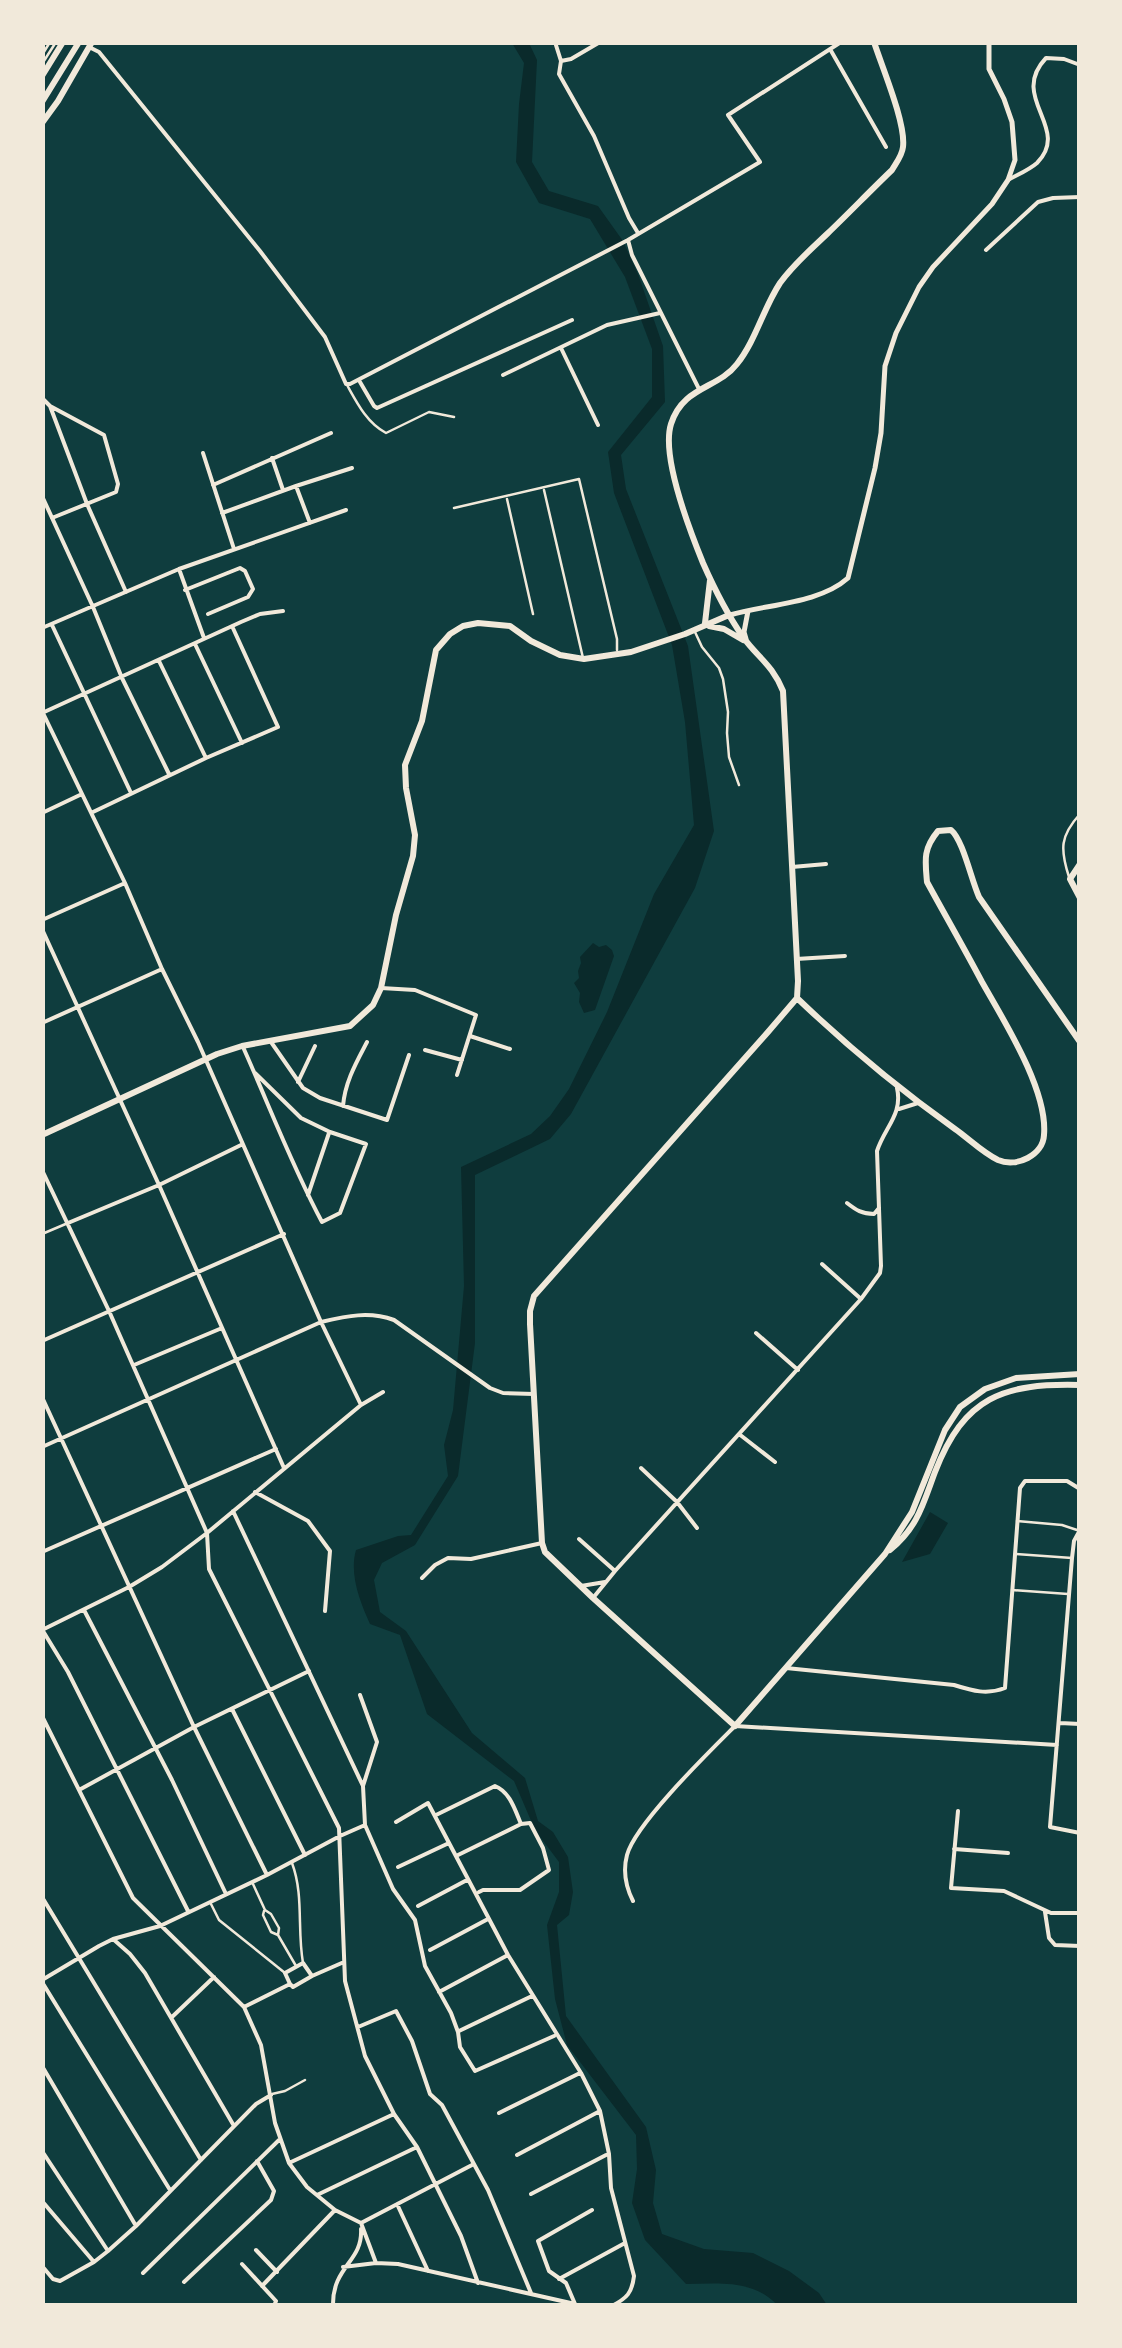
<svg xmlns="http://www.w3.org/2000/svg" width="1122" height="2348" font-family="Jost,sans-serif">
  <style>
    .water { fill: #0a2a2b }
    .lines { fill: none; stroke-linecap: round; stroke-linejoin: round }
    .service { stroke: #f1e9da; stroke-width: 2.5 }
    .pedestrian { stroke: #f1e9da; stroke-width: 2.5 }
    .minor { stroke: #f1e9da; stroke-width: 4 }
    .tertiary { stroke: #f1e9da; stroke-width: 5 }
    .secondary { stroke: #f1e9da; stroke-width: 6 }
    .trunk { stroke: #f1e9da; stroke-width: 6 }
  </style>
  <rect width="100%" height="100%" fill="#0f3d3e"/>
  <path class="water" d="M512,43H529L537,60L532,162L549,191L598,206L623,241L638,274L663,346L665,402L621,455L626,489L688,646L714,831L695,888L571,1114L550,1139L475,1175V1343L458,1476L415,1545L382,1563L374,1580L380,1612L406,1631L472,1733L525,1778L538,1821L553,1832L568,1857L573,1892L569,1915L557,1925L566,2016L646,2127L656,2170L653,2203L662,2234L704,2249L753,2253L789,2271L819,2293L827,2305H777C753,2279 719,2284 686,2284L645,2240L632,2203L637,2169L636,2135L567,2045L555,1999L547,1925L559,1892V1862L535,1830L514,1781L427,1714L400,1635L370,1624C360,1602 349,1574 356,1550L398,1536L411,1535L448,1476L444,1445L453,1410L464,1286L461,1167L531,1134L550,1116L569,1089L607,1012L654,894L694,825L685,722L672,645L614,493L608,452L652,397V349L625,277L590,219L539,203L516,162L519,104L524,63Z
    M593,943L599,947L606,945L612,950L614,956L595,1010L584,1013L579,1002L580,993L574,983L579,978L578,971L581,963L580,957Z
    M930,1512L948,1523L930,1554L902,1562Z"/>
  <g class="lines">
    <path class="service" d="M42,55L50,42
      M42,64L56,42
      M347,385C357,403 367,423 386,433L429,412L454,417
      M544,490L583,658
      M507,499L533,614
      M454,508L579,479L617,639V650
      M695,632L702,647L719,668L723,679L728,712L727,733L729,757L739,785
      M1069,877C1060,849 1060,836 1080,814"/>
    <path class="pedestrian" d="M42,1234L68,1223
      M1017,1521L1062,1525L1077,1530
      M1015,1554L1072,1558
      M1012,1590L1068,1594
      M292,1863C304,1895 297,1929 303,1963
      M253,1884L265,1910L271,1914L279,1928L278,1935L296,1966
      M211,1904L219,1920L285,1973
      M264,1911L263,1915L271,1932L278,1935
      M272,2094L285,2091L305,2080"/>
    <path class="minor" d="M555,42L561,61L559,74L594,136L629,218L638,233
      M89,47L99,52L260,251L325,337L346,384H350L628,240L760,162L728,115L841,42
      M830,49L886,147
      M561,61L571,59L600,42
      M1008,180C1017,175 1029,170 1037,163C1072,128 1008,98 1046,58L1064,59L1080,65
      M628,240L632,255L699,389
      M986,250L1038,202L1053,198L1080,197
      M561,348L598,425
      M503,375L607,325L660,313
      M360,382L374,406L377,408L572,320
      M42,398L50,406L87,504L126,592
      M50,406L104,435L118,484L116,492L52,518
      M203,453L234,549
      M272,458L283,490
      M213,485L331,433
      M296,486L310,523
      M42,496L93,607L122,678L169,774
      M222,513L296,486L352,468
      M179,569L204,638
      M185,590L240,568L245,571L253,589L248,597L208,614
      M52,625L131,793
      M42,628L179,569L346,510
      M195,644L242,743
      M159,661L206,758
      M42,711L125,883L162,969L198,1042L321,1322L361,1405
      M42,713L241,622L260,614L283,611
      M93,812L206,758L278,727L232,626
      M42,813L82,794
      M792,867L826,864
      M42,920L125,883
      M42,929L159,1185L284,1468
      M796,959L845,956
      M381,988L415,990L476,1015L457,1075
      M42,1023L162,969
      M470,1036L510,1049
      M271,1042L303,1088L320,1098L387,1120L409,1055
      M243,1047C269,1105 292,1166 322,1222L340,1213L366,1144L330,1132L301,1118L255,1073
      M425,1050L462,1060
      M298,1082L315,1046
      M343,1106C345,1082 356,1063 367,1042
      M899,1109L918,1103
      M42,1170L109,1311L207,1533L209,1569L339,1828L345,1981L365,2056L394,2114L417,2147L461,2236L478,2283
      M308,1195L329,1133
      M847,1203C856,1210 862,1214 874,1214L879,1208
      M68,1223L159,1185L241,1145
      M822,1264L861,1299
      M756,1333L798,1370
      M42,1341L284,1234
      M134,1365L222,1328
      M42,1397L194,1727L267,1875
      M739,1434L775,1462
      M42,1447L321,1322C347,1316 369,1311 394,1320L490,1388L503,1393L534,1394
      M641,1468L677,1502L697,1528
      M255,1492L308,1521L330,1551L325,1611
      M233,1511L363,1786
      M1080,1530L1074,1541L1072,1558L1050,1827L1080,1833
      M579,1539L615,1571
      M42,1552L276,1449
      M422,1578L435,1565L448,1558L471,1559L542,1543
      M581,1586L605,1582
      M593,1598L615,1571L861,1299L880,1273L881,1266L877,1151C885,1127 903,1114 897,1088
      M84,1610L172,1780L226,1894
      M42,1630L129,1587L162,1567L207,1533L361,1405L383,1392
      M43,1631L68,1672L188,1911
      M786,1668L954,1685C973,1691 987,1695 1005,1688L1020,1488L1025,1481H1067L1080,1489
      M360,1695L377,1742L363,1786L365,1825L393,1889L415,1920L425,1966L451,2013L458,2032L460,2047L475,2071L554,2036
      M232,1709L305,1855
      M42,1716L133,1898L244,2007L261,2045L275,2123L289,2163L307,2187L335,2210L361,2223L376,2263
      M1060,1723L1080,1724
      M79,1790L194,1727L309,1671
      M958,1811L951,1888L1004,1891L1051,1913H1080
      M436,1815L495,1786C510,1792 515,1810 521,1824
      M396,1822L428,1803L508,1955L581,2073L600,2111L609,2154L611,2188L634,2276C632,2293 627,2298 612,2306
      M954,1849L1008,1853
      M456,1856L521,1824L530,1823L543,1848L549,1870L520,1890H483L479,1892
      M398,1867L449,1843
      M42,1897L201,2160
      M633,1901C626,1887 623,1870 627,1855C635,1824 710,1751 735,1726L1057,1745
      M418,1906L467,1880
      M1045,1912L1049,1938L1055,1945L1080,1946
      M113,1939L130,1954L145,1973L234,2126
      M430,1950L488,1919
      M42,1980L99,1946L113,1939L160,1926L267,1875L340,1836L365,1825
      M42,1982L170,2190
      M290,1984L285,1973L303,1963L312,1976
      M439,1992L508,1955
      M244,2007L290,1984L293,1987L312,1976L344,1962
      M172,2017L214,1977
      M358,2027L396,2011L412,2041L430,2094L442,2105L488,2190L531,2293
      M459,2031L532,1996
      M42,2066L136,2226
      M499,2113L580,2073
      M42,2151L108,2251
      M517,2155L600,2111
      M289,2163L394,2114
      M531,2194L606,2155
      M317,2195L417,2147
      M42,2201L94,2262
      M397,2204L428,2271
      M361,2223L472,2165
      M256,2250L277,2272
      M242,2264L276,2301L274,2306
      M42,2266L53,2279L60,2281L94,2262L108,2251L136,2226L256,2104L271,2095
      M343,2267L376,2263L398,2264L584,2306
      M143,2273L279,2140
      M559,2279L625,2243
      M184,2282L271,2200L274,2191L257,2161
      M262,2286L335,2210
      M575,2304L566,2283L549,2271L538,2241L592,2210
      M333,2306C332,2266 363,2262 361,2229"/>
    <path class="tertiary" d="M730,615C766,604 819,604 848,578L875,468L881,433L885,366L896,333L919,287L933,267L992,204L1008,180L1015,160L1012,122L1004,99L989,69V42
      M746,639L744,632L748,611"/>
    <path class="secondary" d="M874,42C882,67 906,123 903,147C902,156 896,163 892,170C870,191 849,213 827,234C811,249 793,265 780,283C763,309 756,340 737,364C718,389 683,386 671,424C661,456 690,531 703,563C714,588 727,614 743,637C758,658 772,664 783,691L798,981L797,998L768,1032L534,1296L530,1311V1324L542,1543L545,1552L593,1598L735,1726L885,1554L912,1512L945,1430L960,1407L985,1389L1016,1378L1080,1374
      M705,623L710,580
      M709,626L724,629L743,640
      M1080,864L1070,879L1080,898
      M797,998C847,1046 899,1089 955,1129C968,1138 983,1153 998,1160C1017,1168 1043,1155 1044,1135C1048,1090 1004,1021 982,982C964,948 945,915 927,882C925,860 923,849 938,831L951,830C963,840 971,879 979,897L1080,1042
      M42,1135L217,1054L242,1046L350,1026L373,1005L381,988L396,915L413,856L415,835L406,788L405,765L422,721L436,650L450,634L463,626L478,623L510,626L531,641L560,655L584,659L631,652L685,634L729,615
      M890,1550C918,1527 923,1504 935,1472C964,1397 1003,1383 1080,1385"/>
    <path class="trunk" d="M42,44L43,42
      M42,76L63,42
      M42,102L79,42
      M42,123L58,101L92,42"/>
  </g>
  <rect width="1122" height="2348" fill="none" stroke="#f1e9da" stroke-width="90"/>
</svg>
